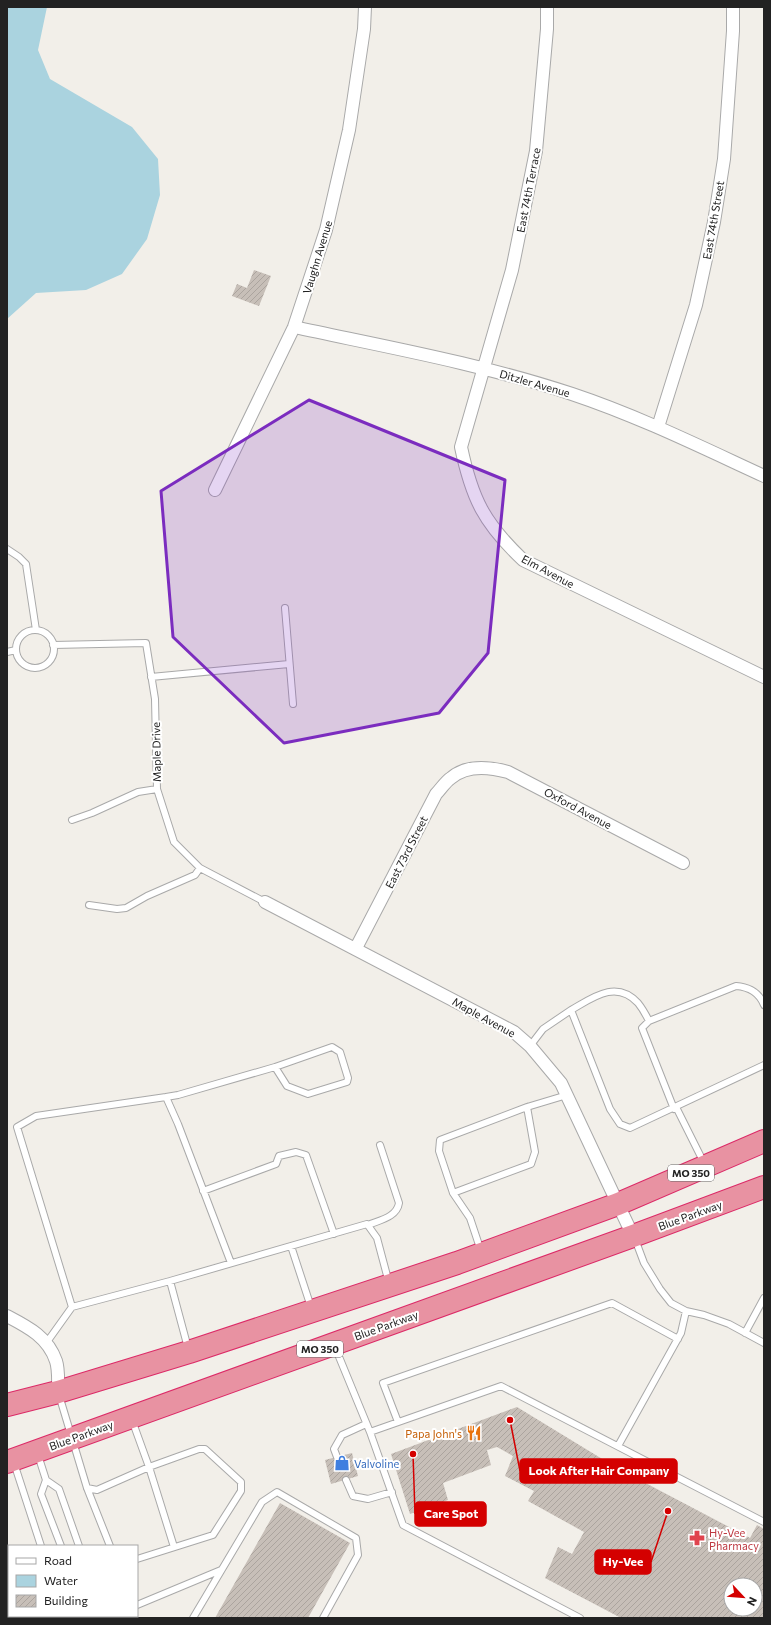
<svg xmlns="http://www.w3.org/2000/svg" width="771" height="1625" font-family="Commissioner,sans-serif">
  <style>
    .water { fill: #aad3df }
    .building { fill: url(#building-hatch); fill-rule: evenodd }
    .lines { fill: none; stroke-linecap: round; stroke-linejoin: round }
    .lane-casing { stroke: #a9a9a9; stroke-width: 8 }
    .street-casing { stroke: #a9a9a9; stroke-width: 14 }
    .highway-casing { stroke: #dc2a67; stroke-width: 24 }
    .lane { stroke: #fff; stroke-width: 6 }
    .street { stroke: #fff; stroke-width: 12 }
    .highway { stroke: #e892a2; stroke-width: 22 }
    .marked { fill: #7b2cbf; fill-opacity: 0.2; stroke: #7b2cbf; stroke-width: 3; stroke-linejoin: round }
    .labels { text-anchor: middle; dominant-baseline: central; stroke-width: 4; stroke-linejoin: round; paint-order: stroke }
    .shield { fill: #fff; stroke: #646464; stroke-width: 1 }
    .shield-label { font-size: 10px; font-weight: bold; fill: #222 }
    .street-label { font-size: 11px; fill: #222; stroke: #fff }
    .food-label { font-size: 11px; fill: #c56008; stroke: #fff; text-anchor: end }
    .shop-label { font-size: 11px; fill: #366cbe; stroke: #fff; text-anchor: start }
    .health-label { font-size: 11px; fill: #be3a42; stroke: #fff; text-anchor: start }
    .leader { fill: none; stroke: #d40000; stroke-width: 1.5 }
    .callout-dot { fill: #d40000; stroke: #fff; stroke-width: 1.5 }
    .callout { fill: #d40000; stroke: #d40000; stroke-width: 1.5 }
    .callout-label { font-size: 12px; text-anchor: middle; font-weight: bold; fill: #fff }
  </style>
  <defs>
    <pattern id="building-hatch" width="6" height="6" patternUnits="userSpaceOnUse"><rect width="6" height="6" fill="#c7bfb8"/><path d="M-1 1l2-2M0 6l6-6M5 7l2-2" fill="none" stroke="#aba49e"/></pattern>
  </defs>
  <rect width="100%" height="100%" fill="#f2efe9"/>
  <path class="water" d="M7,7H47L38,50L50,79L132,127L158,159L160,195L147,239L122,274L86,290L36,293L7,319Z"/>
  <path class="building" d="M254,270L271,276L259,306L232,296L237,284L247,288Z
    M517,1407L617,1468L750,1538L757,1525L764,1529V1618H621L545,1578L558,1547L572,1554L584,1532L528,1501L534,1491L505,1476L513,1456L497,1447L487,1450L491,1465L443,1483L448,1500L410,1514L391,1454ZM731,1585H755V1609H731Z
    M352,1453L358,1476L331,1484L325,1460Z
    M280,1503L350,1543L308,1618H215Z"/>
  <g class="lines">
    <defs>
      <path id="lane" d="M7,549L19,557L26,564L36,630
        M285,608L293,704
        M16 649a19 19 0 1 1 38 0a19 19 0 1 1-38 0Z
        M53,645L146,643L155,699L157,789L174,842L200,868L265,902
        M7,652L16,650
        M151,677L289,664
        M72,820L92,813L138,792L157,789
        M89,905L117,909L126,908L147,896L195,875L200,868
        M571,1010C592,998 616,979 638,1003C642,1008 646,1015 649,1021L736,986C749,987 759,992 764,1005
        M649,1021L642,1028L674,1109
        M530,1046L543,1029L571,1010L610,1109L620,1124L630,1128L764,1065
        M166,1097L178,1095L275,1067L287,1086L308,1094L347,1082L348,1078L340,1052L332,1047L275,1067
        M676,1107L704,1163
        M203,1191L276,1164L279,1156L296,1152L306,1155L334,1234
        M453,1193L439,1151L440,1140L527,1107
        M368,1225C380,1220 397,1217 399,1203L380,1145
        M635,1239L644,1263L660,1289L671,1303L686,1311L704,1315L729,1324L764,1343
        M291,1246L311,1307
        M481,1251L470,1218L453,1193L531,1164L535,1152L527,1107L567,1095
        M72,1307L17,1127L36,1116L166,1097L178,1124L231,1263
        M745,1333L764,1298
        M47,1342L72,1307L170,1281
        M335,1347L370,1432L501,1386L764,1522
        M188,1348L170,1281L367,1224L377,1238L389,1283
        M59,1395L87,1488L110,1546
        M132,1420L149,1467L174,1547
        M398,1422L383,1383L612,1303L678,1339
        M370,1432L403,1525L580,1618
        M618,1446L681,1333L686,1311
        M38,1455L46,1480L59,1489L79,1546
        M337,1457L334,1449L342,1435L366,1424
        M14,1463L41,1546
        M46,1480L41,1494L61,1546
        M346,1480L353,1496L368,1499L392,1492
        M87,1488L97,1490L149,1467L199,1449H205L241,1482V1491L213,1535L137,1559
        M137,1605L221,1570
        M64,1616L65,1618
        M96,1618L97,1616
        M116,1618L118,1616
        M193,1618L262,1502L277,1492L356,1538L358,1555L323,1618"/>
      <path id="street" d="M547,7V29L536,151L512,270L461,447C472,499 484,523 523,560L764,677
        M294,327C387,347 482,364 572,394C638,416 701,447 764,476
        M658,427L696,305L714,222L724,159L733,31V7
        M215,490L294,327L326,230L349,130L364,29L365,7
        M265,902L514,1032L530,1046L561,1083L633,1236
        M356,948L436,794C441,789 445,782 451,778C467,764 490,767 508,772L683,863
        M7,1316C28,1327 48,1337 56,1361C59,1370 58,1382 58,1392"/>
      <path id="highway" d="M7,1405L58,1392L189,1352L457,1263L618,1204L764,1141
        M7,1462L633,1236L764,1187"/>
    </defs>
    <use href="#lane" class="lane-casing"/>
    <use href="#street" class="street-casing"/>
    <use href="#highway" class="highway-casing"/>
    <use href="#lane" class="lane"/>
    <use href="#street" class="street"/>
    <use href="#highway" class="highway"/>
  </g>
  <path class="marked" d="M309,400L505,480L488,653L439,713L284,743L173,637L161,491Z"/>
  <defs>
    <symbol id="restaurant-bare" viewBox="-9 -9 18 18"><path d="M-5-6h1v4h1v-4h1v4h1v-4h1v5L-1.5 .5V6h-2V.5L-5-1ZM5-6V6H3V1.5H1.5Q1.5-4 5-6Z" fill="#e8710a" stroke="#fff" stroke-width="2.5" paint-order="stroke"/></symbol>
    <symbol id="shop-bare" viewBox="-9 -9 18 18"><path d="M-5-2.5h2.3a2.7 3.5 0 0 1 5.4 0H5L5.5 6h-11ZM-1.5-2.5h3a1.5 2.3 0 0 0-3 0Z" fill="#3f7fe0" stroke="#fff" stroke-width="2.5" paint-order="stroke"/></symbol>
    <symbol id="pharmacy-bare" viewBox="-9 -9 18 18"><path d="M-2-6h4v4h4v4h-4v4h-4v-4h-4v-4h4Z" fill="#e0444e" stroke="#fff" stroke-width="2.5" paint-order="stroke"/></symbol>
  </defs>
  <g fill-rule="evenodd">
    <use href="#restaurant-bare" x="463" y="1422" width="22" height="22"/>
    <use href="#shop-bare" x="331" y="1452" width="22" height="22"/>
    <use href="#pharmacy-bare" x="686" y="1527" width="22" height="22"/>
  </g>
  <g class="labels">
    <g class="shield">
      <rect x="668" y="1165" width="46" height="16" rx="3"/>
      <rect x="297" y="1341" width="46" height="16" rx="3"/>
    </g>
    <g class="shield-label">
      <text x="691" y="1173">MO 350</text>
      <text x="320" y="1349">MO 350</text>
    </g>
    <g class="street-label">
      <text transform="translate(528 190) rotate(-79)">East 74th Terrace</text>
      <text transform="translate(713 220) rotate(-80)">East 74th Street</text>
      <text transform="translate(317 257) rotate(-73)">Vaughn Avenue</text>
      <text transform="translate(535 383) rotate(16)">Ditzler Avenue</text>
      <text transform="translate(548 571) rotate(28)">Elm Avenue</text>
      <text transform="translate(156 752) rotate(-91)">Maple Drive</text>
      <text transform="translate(578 808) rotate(28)">Oxford Avenue</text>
      <text transform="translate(406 852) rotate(-63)">East 73rd Street</text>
      <text transform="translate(484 1017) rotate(29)">Maple Avenue</text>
      <text transform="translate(690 1215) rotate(-20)">Blue Parkway</text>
      <text transform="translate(386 1325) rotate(-20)">Blue Parkway</text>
      <text transform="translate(81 1435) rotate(-20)">Blue Parkway</text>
    </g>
    <g class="food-label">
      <text x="462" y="1433">Papa John's</text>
    </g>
    <g class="shop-label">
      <text x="354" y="1463">Valvoline</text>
    </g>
    <g class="health-label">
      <text x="709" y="1532">Hy-Vee<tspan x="709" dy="13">Pharmacy</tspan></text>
    </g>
  </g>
  <path class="leader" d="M510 1420L520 1471M413 1454L415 1514M668 1511L651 1562"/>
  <g class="callout-dot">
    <circle cx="510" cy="1420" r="4"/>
    <circle cx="413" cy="1454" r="4"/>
    <circle cx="668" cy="1511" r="4"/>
  </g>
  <g class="callout">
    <rect x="520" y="1459" width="157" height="24" rx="4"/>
    <rect x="415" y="1502" width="71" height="24" rx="4"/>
    <rect x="595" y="1550" width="56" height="24" rx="4"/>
  </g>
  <g class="callout-label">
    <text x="599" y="1475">Look After Hair Company</text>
    <text x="451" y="1518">Care Spot</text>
    <text x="623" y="1566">Hy-Vee</text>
  </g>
  <rect width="771" height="1625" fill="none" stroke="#222222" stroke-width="16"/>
  <rect x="8" y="1545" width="130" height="72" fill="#ffffff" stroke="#a7a7a7"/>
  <rect x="16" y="1558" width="20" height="6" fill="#ffffff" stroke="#a7a7a7"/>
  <text x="44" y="1565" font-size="12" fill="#222222">Road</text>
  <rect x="16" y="1575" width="20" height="12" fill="#aad3df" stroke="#a7a7a7"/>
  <text x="44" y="1585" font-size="12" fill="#222222">Water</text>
  <rect x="16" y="1595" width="20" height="12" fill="url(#building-hatch)" stroke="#a7a7a7"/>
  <text x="44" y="1605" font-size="12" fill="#222222">Building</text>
  <g transform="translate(743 1597) rotate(116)"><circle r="19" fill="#ffffff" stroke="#a7a7a7"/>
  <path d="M0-3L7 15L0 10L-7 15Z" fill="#d40000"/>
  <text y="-6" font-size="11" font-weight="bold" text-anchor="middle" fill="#222222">N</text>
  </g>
</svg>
